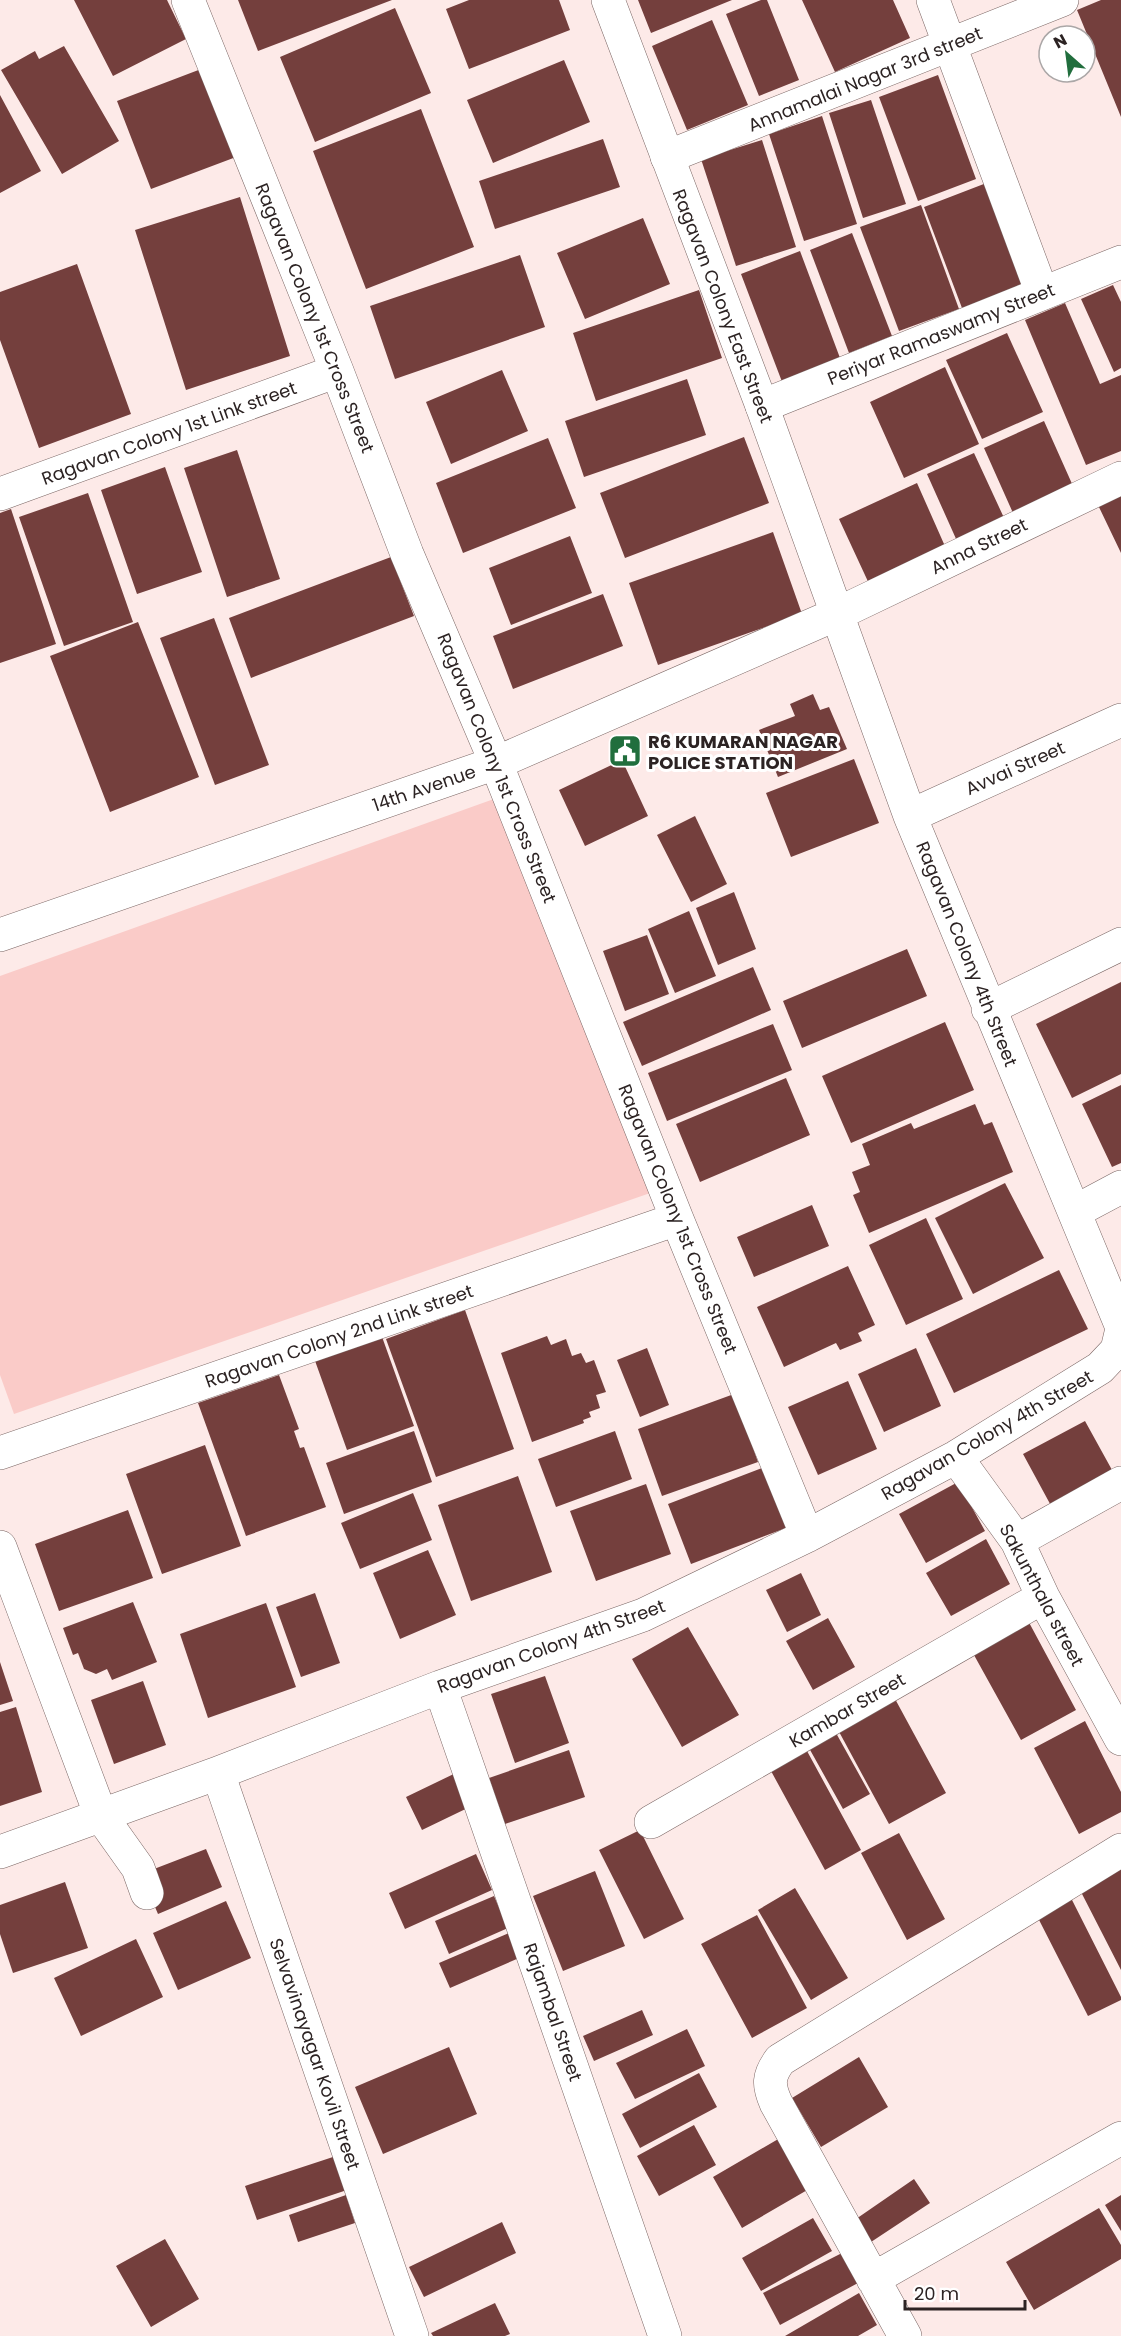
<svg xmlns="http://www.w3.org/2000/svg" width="1121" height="2336" font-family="Poppins,sans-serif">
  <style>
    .green { fill: #facbc8 }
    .building { fill: #743f3d }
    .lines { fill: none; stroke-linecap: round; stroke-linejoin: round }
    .minor-casing { stroke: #7b6765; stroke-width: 34 }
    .tertiary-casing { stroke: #7b6765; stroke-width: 34 }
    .minor { stroke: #fff; stroke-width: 33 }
    .tertiary { stroke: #fff; stroke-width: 33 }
    .labels { text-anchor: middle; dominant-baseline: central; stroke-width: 6; stroke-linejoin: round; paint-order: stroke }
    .street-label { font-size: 18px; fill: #2c2323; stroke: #fff }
    .poi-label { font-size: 18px; font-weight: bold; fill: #2c2323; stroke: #fff; text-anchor: start }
  </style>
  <rect width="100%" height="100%" fill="#fdeae8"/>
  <path class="green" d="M505,795L656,1191L14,1414L0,1375V976Z"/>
  <path class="building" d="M74,0H167L186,39L113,76Z
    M238,0H392L258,51Z
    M469,0H559L570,30L469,69L446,9Z
    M638,0H732L651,33Z
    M761,0H767L799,80L759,96L726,14Z
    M802,0H893L910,38L835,72Z
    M1101,0H1121V117L1077,10Z
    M395,8L431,93L315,142L280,57Z
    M712,20L748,105L687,130L652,46Z
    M64,46L119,141L62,174L1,70L35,51L39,59Z
    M564,60L590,122L493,163L467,100Z
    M209,66L244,154L151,189L117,101Z
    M938,75L976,179L918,201L879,97Z
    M0,95L41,171L0,193Z
    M871,100L906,204L863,218L829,113Z
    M421,109L474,247L366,289L313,151Z
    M822,116L857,224L804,241L769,134Z
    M603,139L620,187L495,229L479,181Z
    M762,140L796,247L736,266L701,159Z
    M989,182L1027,283L962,308L924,207Z
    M240,197L290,356L186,390L135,230Z
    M921,205L959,309L899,331L860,227Z
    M643,218L670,284L585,319L557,253Z
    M852,233L892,336L849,353L810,250Z
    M800,251L843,366L784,387L741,274Z
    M520,255L545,327L395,379L370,306Z
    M77,264L131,414L39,448L0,340V292Z
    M1113,285L1121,302V368L1114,372L1081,299Z
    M699,290L722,358L596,401L573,333Z
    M1065,303L1100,384L1121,375V451L1086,465L1025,320Z
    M1007,333L1043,412L982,439L946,360Z
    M945,367L979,444L904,478L870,402Z
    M502,370L528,431L451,464L426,402Z
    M687,379L706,435L584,477L565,421Z
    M1044,421L1073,486L1013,513L984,448Z
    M744,437L769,503L625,558L600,493Z
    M548,438L576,508L463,553L436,483Z
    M237,450L280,579L227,597L184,468Z
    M974,453L1005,520L957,541L927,474Z
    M165,467L202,572L137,594L101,490Z
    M917,483L948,553L871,588L839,519Z
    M88,493L133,622L64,646L19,517Z
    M1121,494V553L1098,505Z
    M11,509L56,644L0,663V513Z
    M773,532L802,614L658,665L629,583Z
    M570,536L592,593L511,625L489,568Z
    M391,557L414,616L251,678L229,618Z
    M603,594L623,646L513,689L493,636Z
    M214,618L269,765L215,785L160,638Z
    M138,622L199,777L110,812L50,656Z
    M813,694L820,710L829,707L847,749L778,777L759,730L795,716L790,704Z
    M854,759L879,823L791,857L766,793Z
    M622,760L648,816L585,846L559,790Z
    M695,816L727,884L691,902L657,835Z
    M734,892L756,949L718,965L696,908Z
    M689,911L716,976L675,993L648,929Z
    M647,935L669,994L625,1011L603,951Z
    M907,949L927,996L802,1048L783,1001Z
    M753,967L771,1010L642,1066L623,1022Z
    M1121,982V1074L1072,1098L1036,1024Z
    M945,1022L974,1090L851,1143L822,1076Z
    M773,1024L792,1070L667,1121L648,1073Z
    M786,1078L810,1135L700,1182L676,1124Z
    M1121,1085V1163L1112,1167L1082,1104Z
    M975,1104L984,1125L992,1122L1013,1172L869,1233L853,1195L860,1192L852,1172L870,1165L862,1144L911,1123L914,1129Z
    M1005,1183L1044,1258L973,1294L935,1218Z
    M812,1205L829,1246L754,1277L737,1237Z
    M926,1218L963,1299L906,1325L869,1245Z
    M848,1266L875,1325L858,1333L862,1341L840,1350L836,1343L784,1367L757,1307Z
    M1059,1270L1088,1329L954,1393L926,1334Z
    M465,1310L514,1449L436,1477L386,1339Z
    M381,1334L414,1426L347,1450L314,1358Z
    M547,1336L551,1345L566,1339L572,1356L581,1353L586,1363L594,1360L606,1392L596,1395L600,1408L589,1412L591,1417L583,1420L584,1423L532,1442L501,1353Z
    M647,1348L669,1405L640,1417L617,1360Z
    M916,1348L941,1406L884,1432L858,1374Z
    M279,1375L299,1429L294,1431L300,1448L304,1447L326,1507L246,1536L198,1403Z
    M848,1381L877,1449L818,1475L788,1407Z
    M734,1394L758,1462L662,1496L638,1429Z
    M1085,1421L1117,1479L1055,1513L1023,1454Z
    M414,1431L432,1482L344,1514L326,1463Z
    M615,1431L632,1479L556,1507L538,1459Z
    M205,1445L241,1546L162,1574L126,1474Z
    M762,1468L786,1528L691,1564L668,1504Z
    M518,1476L552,1572L471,1601L438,1505Z
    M958,1482L985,1531L926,1563L899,1514Z
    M646,1484L671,1554L596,1581L570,1511Z
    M413,1493L432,1540L360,1569L341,1523Z
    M128,1510L153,1578L59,1611L35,1544Z
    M986,1539L1010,1584L951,1616L926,1573Z
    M428,1550L456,1615L400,1639L373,1573Z
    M801,1573L821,1615L787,1632L766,1590Z
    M315,1593L340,1663L301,1677L276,1607Z
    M133,1602L157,1662L112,1680L107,1669L96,1674L84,1669L78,1653L73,1655L63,1628Z
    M266,1603L296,1687L208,1718L180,1634Z
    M1025,1615L1076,1710L1021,1740L969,1646Z
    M828,1618L855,1667L813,1690L786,1641Z
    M688,1627L739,1715L682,1747L632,1659Z
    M0,1662L13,1701L0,1705Z
    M545,1676L569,1743L515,1763L491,1694Z
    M143,1681L166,1745L114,1764L91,1700Z
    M894,1697L946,1793L889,1824L837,1728Z
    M16,1707L42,1792L0,1806V1712Z
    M1085,1721L1121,1792V1812L1079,1834L1034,1748Z
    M836,1733L870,1794L843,1809L809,1748Z
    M569,1750L585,1797L505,1824L489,1778Z
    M807,1751L861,1850L825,1870L771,1771Z
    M462,1770L478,1803L422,1830L406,1797Z
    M640,1830L684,1919L644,1939L599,1850Z
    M899,1833L945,1919L907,1940L861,1853Z
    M206,1849L222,1887L158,1914L141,1874Z
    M476,1854L492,1890L405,1929L389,1893Z
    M1121,1869V1970L1080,1890Z
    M595,1871L625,1946L563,1971L533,1896Z
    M65,1882L88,1948L13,1973L0,1934V1905Z
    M795,1888L848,1978L811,2000L758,1910Z
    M494,1896L508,1928L449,1954L435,1921Z
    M1070,1896L1121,1997V2000L1088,2016L1036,1914Z
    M226,1901L251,1958L178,1990L153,1933Z
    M757,1915L807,2008L752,2038L701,1944Z
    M509,1933L519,1958L450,1988L439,1963Z
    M136,1939L163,1997L81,2036L54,1978Z
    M642,2010L653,2035L594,2061L583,2036Z
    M687,2029L705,2066L635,2099L616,2063Z
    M449,2047L477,2114L383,2154L355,2087Z
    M859,2057L888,2107L821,2147L792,2098Z
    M699,2073L717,2107L640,2148L622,2114Z
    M694,2125L716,2165L659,2196L637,2156Z
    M780,2138L809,2189L742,2228L713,2177Z
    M336,2156L347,2190L257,2220L245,2186Z
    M914,2179L930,2203L871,2242L856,2219Z
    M346,2195L355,2223L298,2242L289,2215Z
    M1121,2195V2231L1105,2205Z
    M1099,2208L1121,2245V2259L1034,2310L1006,2262Z
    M813,2218L832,2251L761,2291L742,2258Z
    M502,2222L516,2253L424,2297L409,2267Z
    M165,2239L199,2299L151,2327L116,2266Z
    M842,2253L858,2283L780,2325L763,2293Z
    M859,2293L877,2325L858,2336H785Z
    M495,2303L510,2334L505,2336H433L431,2333Z"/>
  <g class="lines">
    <defs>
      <path id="minor" d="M188,0L337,371L407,554L496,763L677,1219L807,1536
        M933,0L1042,293
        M667,157L1062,0
        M762,406L1121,262
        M1121,478L837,614L910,816L1121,1325
        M0,494L337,371
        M910,816L1121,720
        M988,1009L1121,944
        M1076,1211L1121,1187
        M0,1453L677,1219
        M956,1457L1017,1541L1043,1597L1121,1739
        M1017,1541L1121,1483
        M0,1547L101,1816L138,1868L147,1893
        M440,1687L665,2336
        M218,1773L412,2336
        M651,1822L1043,1597
        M0,1852L218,1773L440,1687L643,1615L807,1536L956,1457L1100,1368L1117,1350L1121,1333
        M873,2279L1121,2138
        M905,2336L776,2103C768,2085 768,2076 780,2060L1121,1850"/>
      <path id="tertiary" d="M0,935L496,763L837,614L762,406L608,0"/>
    </defs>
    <use href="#minor" class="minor-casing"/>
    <use href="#tertiary" class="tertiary-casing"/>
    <use href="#minor" class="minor"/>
    <use href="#tertiary" class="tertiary"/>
  </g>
  <defs>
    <symbol id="civic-square" viewBox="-11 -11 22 22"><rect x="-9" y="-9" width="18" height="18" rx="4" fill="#216e3d" stroke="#fff"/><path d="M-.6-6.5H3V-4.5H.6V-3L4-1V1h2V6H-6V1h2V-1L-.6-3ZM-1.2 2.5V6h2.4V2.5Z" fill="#fff"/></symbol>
  </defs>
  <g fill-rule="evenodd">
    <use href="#civic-square" x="606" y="732" width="38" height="38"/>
  </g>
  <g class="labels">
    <g class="street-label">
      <text transform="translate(865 79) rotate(-22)">Annamalai Nagar 3rd street</text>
      <text transform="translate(723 306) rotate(69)">Ragavan Colony East Street</text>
      <text transform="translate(315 318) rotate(68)">Ragavan Colony 1st Cross Street</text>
      <text transform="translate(941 334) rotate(-22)">Periyar Ramaswamy Street</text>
      <text transform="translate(169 433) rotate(-20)">Ragavan Colony 1st Link street</text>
      <text transform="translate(979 546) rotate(-26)">Anna Street</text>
      <text transform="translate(497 768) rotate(68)">Ragavan Colony 1st Cross Street</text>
      <text transform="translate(1015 768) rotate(-24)">Avvai Street</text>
      <text transform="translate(424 788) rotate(-19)">14th Avenue</text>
      <text transform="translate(967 954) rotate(68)">Ragavan Colony 4th Street</text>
      <text transform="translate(678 1219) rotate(68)">Ragavan Colony 1st Cross Street</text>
      <text transform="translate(339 1336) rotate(-19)">Ragavan Colony 2nd Link street</text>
      <text transform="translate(987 1435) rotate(-30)">Ragavan Colony 4th Street</text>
      <text transform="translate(1042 1595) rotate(62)">Sakunthala street</text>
      <text transform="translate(551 1646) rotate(-20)">Ragavan Colony 4th Street</text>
      <text transform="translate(847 1710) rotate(-30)">Kambar Street</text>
      <text transform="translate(553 2012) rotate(71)">Rajambal Street</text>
      <text transform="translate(315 2054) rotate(71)">Selvavinayagar Kovil Street</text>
    </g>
    <g class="poi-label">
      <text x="648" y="741">R6 KUMARAN NAGAR<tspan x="648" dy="21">POLICE STATION</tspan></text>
    </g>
  </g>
  <g transform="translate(1067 54) rotate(332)"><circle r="28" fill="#ffffff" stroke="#aba7a7" stroke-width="1.5"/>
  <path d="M0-4.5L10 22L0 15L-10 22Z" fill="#216e3d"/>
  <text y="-9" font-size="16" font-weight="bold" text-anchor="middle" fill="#2c2323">N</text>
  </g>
  <path d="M905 2300v9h120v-9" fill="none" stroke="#2c2323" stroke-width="3"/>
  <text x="914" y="2300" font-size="18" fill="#2c2323" stroke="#ffffff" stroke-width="4.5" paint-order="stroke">20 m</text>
</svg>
